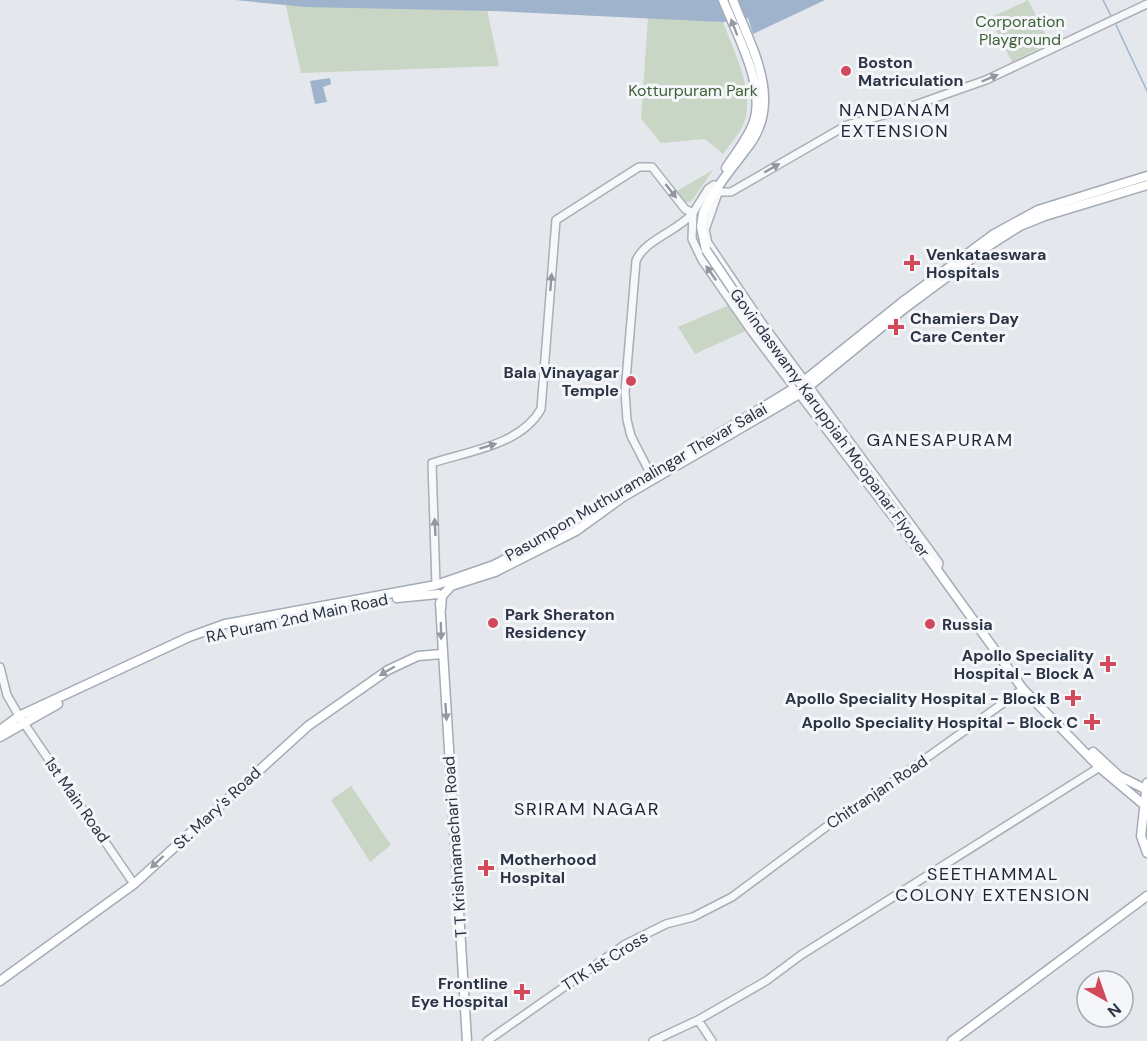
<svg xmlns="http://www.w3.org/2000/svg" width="1147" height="1041" font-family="'DM Sans',sans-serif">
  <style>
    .green { fill: #c9d6c5 }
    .water { fill: #9fb4cc }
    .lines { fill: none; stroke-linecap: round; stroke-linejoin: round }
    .stream { stroke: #9fb4cc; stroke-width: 1.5 }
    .minor-casing { stroke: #a9aeb7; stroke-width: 10 }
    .major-casing { stroke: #a3abb8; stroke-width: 11 }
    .minor { stroke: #f7f8fa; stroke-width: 7 }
    .major { stroke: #fff; stroke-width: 8 }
    .major-bridge-casing { stroke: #a3abb8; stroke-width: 11; stroke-linecap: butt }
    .major-bridge { stroke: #fff; stroke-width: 8 }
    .oneway { fill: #959aa2 }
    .oneway2 { fill: #9196a0 }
    .poi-dot { fill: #d1495b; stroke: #f4f6f9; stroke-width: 2 }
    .labels { text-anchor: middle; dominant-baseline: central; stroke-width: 6; stroke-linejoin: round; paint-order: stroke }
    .park-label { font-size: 16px; fill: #3f6138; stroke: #f4f6f9 }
    .poi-label { font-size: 16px; font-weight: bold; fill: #2b3445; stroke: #f4f6f9; text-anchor: start }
    .street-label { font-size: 16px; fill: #2b3445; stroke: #f4f6f9 }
    .neighbourhood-label { font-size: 18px; letter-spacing: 1.5px; fill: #1d2536; stroke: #f4f6f9 }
  </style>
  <rect width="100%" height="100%" fill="#e4e7ec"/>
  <path class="green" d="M1028,0L1050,43L1012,62L990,18Z
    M285,2L486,5L499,66L301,73Z
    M648,17L723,22C734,52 755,91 744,123C740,134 729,145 723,154L705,139L661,143L641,119Z
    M713,170L691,202L682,203L675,192Z
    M729,305L748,330L695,354L678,327Z
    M351,786L391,845L370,862L331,800Z"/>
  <path class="water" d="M235,0H825L753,34L748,18L723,22L492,11L305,7Z
    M330,78L331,84L323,87L327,102L315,104L310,81Z"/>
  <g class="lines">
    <path class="stream" d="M1103,0L1111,16
      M1116,25L1147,91"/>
    <defs>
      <path id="minor" d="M714,185L708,189L693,213L692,239L702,260L752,332L915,546
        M719,190L705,230L708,243L762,323L926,545L939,563L937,570
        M720,192H731L847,125L898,111L986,80L1147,4
        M436,585L432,463C469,451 521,445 541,409L556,220L639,167H652L685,209L693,213C677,232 645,239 636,261L625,392L627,420L631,436L648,469
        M0,667L7,695L19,716L134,884
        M698,1020L712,1041
        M487,1041L624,945L666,924L693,917L732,897L830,824L880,791L1023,689
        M653,1041L698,1020L766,981L801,955L1103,765"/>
      <path id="major" d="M723,0C737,35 767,88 753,124C747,140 735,154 726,168
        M706,250L701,227L703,213C714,188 734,166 750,144C783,98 750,45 733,0
        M907,528L1023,689L1099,767L1143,804
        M397,598L438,594
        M440,603L467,1041
        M441,609L442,596L451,586L495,572L576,531L623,497L801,393L905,308L993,243L1020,226L1045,216L1147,185
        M0,730L19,716L189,637L225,624L436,585L494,565L548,537L796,387L901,303L994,234L1038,210L1147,176
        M0,737L58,704
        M1093,752L1119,776L1147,790
        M1147,783L1141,836L1147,853
        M0,981L134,884L308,726L388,670L418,656L442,654
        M952,1041L1147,896"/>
    </defs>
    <use href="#minor" class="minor-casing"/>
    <use href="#major" class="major-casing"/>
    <use href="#minor" class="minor"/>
    <use href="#major" class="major"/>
    <defs>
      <path id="major-bridge" d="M706,250L752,318L907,528"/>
    </defs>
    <use href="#major-bridge" class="major-bridge-casing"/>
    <use href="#major-bridge" class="major-bridge"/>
  </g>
  <defs><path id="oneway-solid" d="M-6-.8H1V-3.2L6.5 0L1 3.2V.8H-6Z" transform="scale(1.5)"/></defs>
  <g class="oneway">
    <use href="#oneway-solid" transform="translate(734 27) rotate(-111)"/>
    <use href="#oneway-solid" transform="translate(441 631) rotate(89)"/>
    <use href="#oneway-solid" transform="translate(387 671) rotate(150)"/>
    <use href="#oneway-solid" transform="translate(446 712) rotate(86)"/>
    <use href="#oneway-solid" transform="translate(157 862) rotate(137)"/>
  </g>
  <g class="oneway2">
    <use href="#oneway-solid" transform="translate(990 78) rotate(-23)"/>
    <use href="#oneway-solid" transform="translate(772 168) rotate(-30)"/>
    <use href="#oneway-solid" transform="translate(671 191) rotate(52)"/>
    <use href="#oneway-solid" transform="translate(711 273) rotate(-125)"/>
    <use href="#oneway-solid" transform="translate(551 282) rotate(-85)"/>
    <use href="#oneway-solid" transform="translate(488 446) rotate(-17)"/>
    <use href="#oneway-solid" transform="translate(435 527) rotate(-93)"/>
  </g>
  <g class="poi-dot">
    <circle cx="846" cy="71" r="6"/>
    <path d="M909 254h6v6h6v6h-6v6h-6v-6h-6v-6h6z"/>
    <path d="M893 318h6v6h6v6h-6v6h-6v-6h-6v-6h6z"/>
    <circle cx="631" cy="381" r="6"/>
    <circle cx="493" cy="623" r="6"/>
    <circle cx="930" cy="624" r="6"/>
    <path d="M1105 655h6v6h6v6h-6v6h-6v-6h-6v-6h6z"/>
    <path d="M1070 689h6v6h6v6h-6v6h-6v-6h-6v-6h6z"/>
    <path d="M1089 713h6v6h6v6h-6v6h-6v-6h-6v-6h6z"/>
    <path d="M483 859h6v6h6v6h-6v6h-6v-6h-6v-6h6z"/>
    <path d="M519 983h6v6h6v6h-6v6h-6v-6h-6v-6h6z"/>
  </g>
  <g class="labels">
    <g class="park-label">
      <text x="1020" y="21">Corporation<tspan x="1020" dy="18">Playground</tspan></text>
      <text x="693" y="90">Kotturpuram Park</text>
    </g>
    <g class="poi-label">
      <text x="858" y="62">Boston<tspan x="858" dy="18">Matriculation</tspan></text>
      <text x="926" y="254">Venkataeswara<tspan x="926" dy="18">Hospitals</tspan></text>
      <text x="910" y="318">Chamiers Day<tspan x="910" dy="18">Care Center</tspan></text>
      <text x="619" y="372" text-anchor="end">Bala Vinayagar<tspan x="619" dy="18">Temple</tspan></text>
      <text x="505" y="614">Park Sheraton<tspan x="505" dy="18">Residency</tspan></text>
      <text x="942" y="624">Russia</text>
      <text x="1094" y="655" text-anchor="end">Apollo Speciality<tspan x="1094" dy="18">Hospital - Block A</tspan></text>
      <text x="1060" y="698" text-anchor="end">Apollo Speciality Hospital - Block B</text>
      <text x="1078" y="722" text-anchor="end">Apollo Speciality Hospital - Block C</text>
      <text x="500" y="859">Motherhood<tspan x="500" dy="18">Hospital</tspan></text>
      <text x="508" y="983" text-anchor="end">Frontline<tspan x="508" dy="18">Eye Hospital</tspan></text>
    </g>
    <g class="street-label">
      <text transform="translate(830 423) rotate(54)">Govindaswamy Karuppiah Moopanar Flyover</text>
      <text transform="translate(636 482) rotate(-30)">Pasumpon Muthuramalingar Thevar Salai</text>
      <text transform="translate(297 618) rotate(-12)">RA Puram 2nd Main Road</text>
      <text transform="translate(877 792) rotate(-34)">Chitranjan Road</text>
      <text transform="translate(77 800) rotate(55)">1st Main Road</text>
      <text transform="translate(217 808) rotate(-43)">St. Mary's Road</text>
      <text transform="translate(455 847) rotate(-94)">T T Krishnamachari Road</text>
      <text transform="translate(605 961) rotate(-32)">TTK 1st Cross</text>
    </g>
    <g class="neighbourhood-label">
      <text x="895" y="110">NANDANAM<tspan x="895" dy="21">EXTENSION</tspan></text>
      <text x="940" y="440">GANESAPURAM</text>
      <text x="587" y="809">SRIRAM NAGAR</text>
      <text x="993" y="874">SEETHAMMAL<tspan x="993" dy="21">COLONY EXTENSION</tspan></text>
    </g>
  </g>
  <g transform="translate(1105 999) rotate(140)"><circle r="28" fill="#f4f6f9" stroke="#a4a8b1" stroke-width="1.5"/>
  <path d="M0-4.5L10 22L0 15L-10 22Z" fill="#d1495b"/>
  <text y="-9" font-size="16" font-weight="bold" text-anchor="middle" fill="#2b3445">N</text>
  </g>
</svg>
